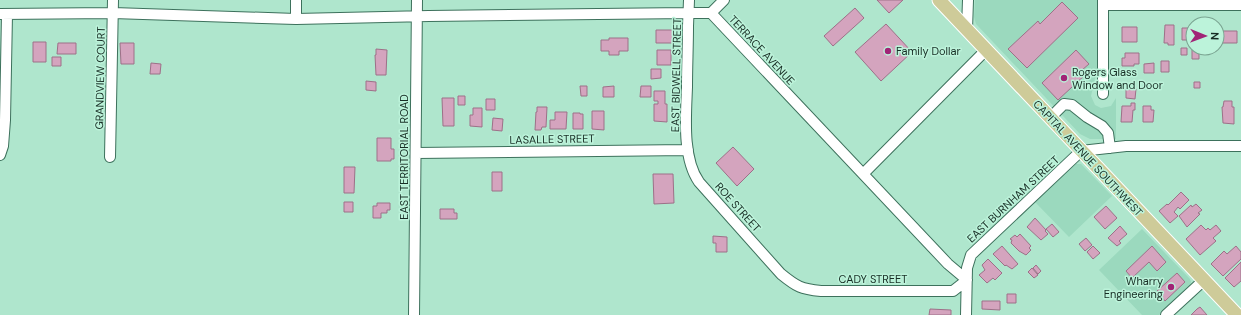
<svg xmlns="http://www.w3.org/2000/svg" width="1241" height="315" font-family="'DM Sans',sans-serif">
  <style>
    .built { fill: #9bd9be }
    .building { fill: #d4a4be; stroke: #9d7088 }
    .lines { fill: none; stroke-linecap: round; stroke-linejoin: round }
    .minor-casing { stroke: #3d715c; stroke-width: 12 }
    .major-casing { stroke: #fff; stroke-width: 15 }
    .minor { stroke: #fff; stroke-width: 10 }
    .major { stroke: #cecb99; stroke-width: 13 }
    .poi-dot { fill: #a12376; stroke: #bcf3da; stroke-width: 1.5 }
    .labels { text-anchor: middle; dominant-baseline: central; stroke-width: 3; stroke-linejoin: round; paint-order: stroke }
    .street-label { font-size: 11px; fill: #172d24; stroke: #bcf3da }
    .poi-label { font-size: 11px; fill: #172d24; stroke: #bcf3da; text-anchor: start }
  </style>
  <rect width="100%" height="100%" fill="#afe6cd"/>
  <path class="built" d="M975,0H1098L1097,70L1091,96L1095,105L1101,108L1111,106L1116,98V139H1090L1080,134L976,24L974,17Z
    M1076,164H1081L1112,196L1069,237L1035,202Z
    M1142,229L1190,279L1191,282L1190,286L1159,315H1142L1099,270Z"/>
  <path class="building" d="M877,0H903L889,13Z
    M1062,2L1078,18L1027,68L1008,49L1038,21L1040,24Z
    M855,8L864,18L833,46L824,36Z
    M886,24L912,52L881,81L855,52Z
    M1165,25H1174V45H1168V43H1164Z
    M1122,27H1137V42H1122Z
    M1182,28H1192V40H1182Z
    M656,30H675V38H673V43H656Z
    M1222,31H1237V43H1222Z
    M609,38H628V51H619V55H609V51H601V40H609Z
    M33,42H46V62H33Z
    M58,43H76V54H57Z
    M120,43H134V64H121Z
    M1192,44L1193,48H1199V59H1192Z
    M1181,48H1187V55H1181Z
    M376,49L387,50L386,75H376L375,55H376Z
    M657,50H671V65H657Z
    M1076,50L1089,64L1082,70L1086,74L1058,100L1042,83Z
    M1125,53H1139V64H1134V66H1122V58H1125Z
    M52,57H61V66H52Z
    M1161,61H1169V72H1161Z
    M151,63L161,64L160,74H150Z
    M1154,63V73H1144V64Z
    M651,69H661V78L651,79Z
    M366,81L376,82V91L366,90Z
    M1194,82H1200V88H1194Z
    M580,86H587V96H581Z
    M614,86V97H603V87Z
    M641,86H651V97H640Z
    M1126,89H1136L1135,99L1126,98Z
    M654,91H665V104H667V122L654,121V104H658V101H654Z
    M458,96H465V105H458Z
    M442,98H454V126H443Z
    M486,99H495V110H486Z
    M1224,101H1232V107H1234V124L1223,123L1222,107H1223Z
    M1131,103H1135V110H1133L1132,122H1121L1122,106H1131Z
    M1143,106H1151V110H1154L1153,122H1143Z
    M537,107H547L546,127H542L541,130H535L536,112H537Z
    M473,108H482V127L470,126V115H473Z
    M592,111H604V130L592,129Z
    M555,112H567L566,129H550V120H555Z
    M573,113H580V114H583V129H573Z
    M493,118L503,119L502,131L492,130Z
    M377,138H391V149H394V159H391V161H377Z
    M733,147L754,169L737,186L716,163Z
    M344,167H355L354,193H344Z
    M492,172H502V191H492Z
    M653,174H673L674,203L654,204Z
    M1181,192L1189,200L1180,209L1178,207L1174,212L1178,216L1170,223L1159,211L1167,204L1168,205Z
    M344,202H353V212H344Z
    M377,203H390V210H387V213H381V218H373V206H377Z
    M1196,204L1202,210L1198,213L1200,214L1187,227L1179,216L1191,205L1192,207Z
    M1106,206L1117,218L1105,229L1094,217Z
    M440,209H454V213H457V219H440Z
    M1035,218L1046,230L1045,231L1048,234L1041,240L1027,227Z
    M1052,224L1059,232L1053,237L1046,229Z
    M1201,225L1206,230L1208,228L1210,230L1216,225L1221,231L1213,238L1216,241L1200,255L1186,239Z
    M1120,226L1127,234L1119,241L1121,243L1117,246L1108,238Z
    M1020,234L1031,246L1029,248L1031,250L1026,255L1019,251L1011,243L1012,240L1010,239L1015,235L1017,237Z
    M713,236L727,237V252H716V243H713Z
    M1086,238L1092,245L1085,251L1079,244Z
    M1002,246L1018,264L1012,269L1006,265L1005,266L993,254Z
    M1093,246L1100,253L1093,259L1087,252Z
    M1152,246L1166,262L1157,271L1149,262L1132,278L1126,271Z
    M1236,246L1241,252V259L1223,276L1211,264L1224,251L1227,254Z
    M988,259L1002,273L995,280L993,278L987,283L979,275L985,270L982,265Z
    M1241,262V281L1234,287L1225,278Z
    M1036,265L1041,271L1038,274L1033,268Z
    M1032,268L1038,275L1034,278L1028,272Z
    M1177,273L1185,282L1165,301L1157,291Z
    M1007,294H1016V303H1007Z
    M982,301H1000V310L982,309Z
    M1200,307L1207,315H1191L1197,309Z
    M930,309L951,310V315H929Z"/>
  <g class="lines">
    <defs>
      <path id="minor" d="M1103,5H1241
        M711,13L724,0
        M0,14L113,13L296,19L429,16L688,13H711L948,264L967,280L953,291H821C801,289 797,287 781,274L699,182C682,158 686,115 687,87C687,66 688,46 688,26L689,0
        M296,19V0
        M967,29L968,0
        M1103,94V0
        M1050,118L1064,104L1072,105L1087,117L1102,126L1108,133L1110,148
        M416,153L688,150
        M0,155L3,146L5,120L7,14
        M110,157L113,0
        M863,174L986,50
        M414,315L417,0
        M966,315L967,268L971,255L1081,151L1126,146H1241
        M1166,315L1204,280"/>
      <path id="major" d="M939,0L1237,315"/>
    </defs>
    <use href="#minor" class="minor-casing"/>
    <use href="#major" class="major-casing"/>
    <use href="#minor" class="minor"/>
    <use href="#major" class="major"/>
  </g>
  <g class="poi-dot">
    <circle cx="888" cy="51" r="4"/>
    <circle cx="1064" cy="78" r="4"/>
    <circle cx="1171" cy="287" r="4"/>
  </g>
  <g class="labels">
    <g class="street-label">
      <text transform="translate(762 50) rotate(47)">TERRACE AVENUE</text>
      <text transform="translate(676 75) rotate(-89)">EAST BIDWELL STREET</text>
      <text transform="translate(100 78) rotate(-89)">GRANDVIEW COURT</text>
      <text transform="translate(552 139) rotate(-1)">LASALLE STREET</text>
      <text transform="translate(404 157) rotate(-90)">EAST TERRITORIAL ROAD</text>
      <text transform="translate(1088 158) rotate(47)">CAPITAL AVENUE SOUTHWEST</text>
      <text transform="translate(1013 199) rotate(-43)">EAST BURNHAM STREET</text>
      <text transform="translate(738 207) rotate(48)">ROE STREET</text>
      <text x="873" y="279">CADY STREET</text>
    </g>
    <g class="poi-label">
      <text x="896" y="51">Family Dollar</text>
      <text x="1072" y="72">Rogers Glass<tspan x="1072" dy="13">Window and Door</tspan></text>
      <text x="1163" y="281" text-anchor="end">Wharry<tspan x="1163" dy="13">Engineering</tspan></text>
    </g>
  </g>
  <g transform="translate(1205 36) rotate(91)"><circle r="19" fill="#bcf3da" stroke="#7aa491"/>
  <path d="M0-3L7 15L0 10L-7 15Z" fill="#a12376"/>
  <text y="-6" font-size="11" font-weight="bold" text-anchor="middle" fill="#172d24">N</text>
  </g>
</svg>
